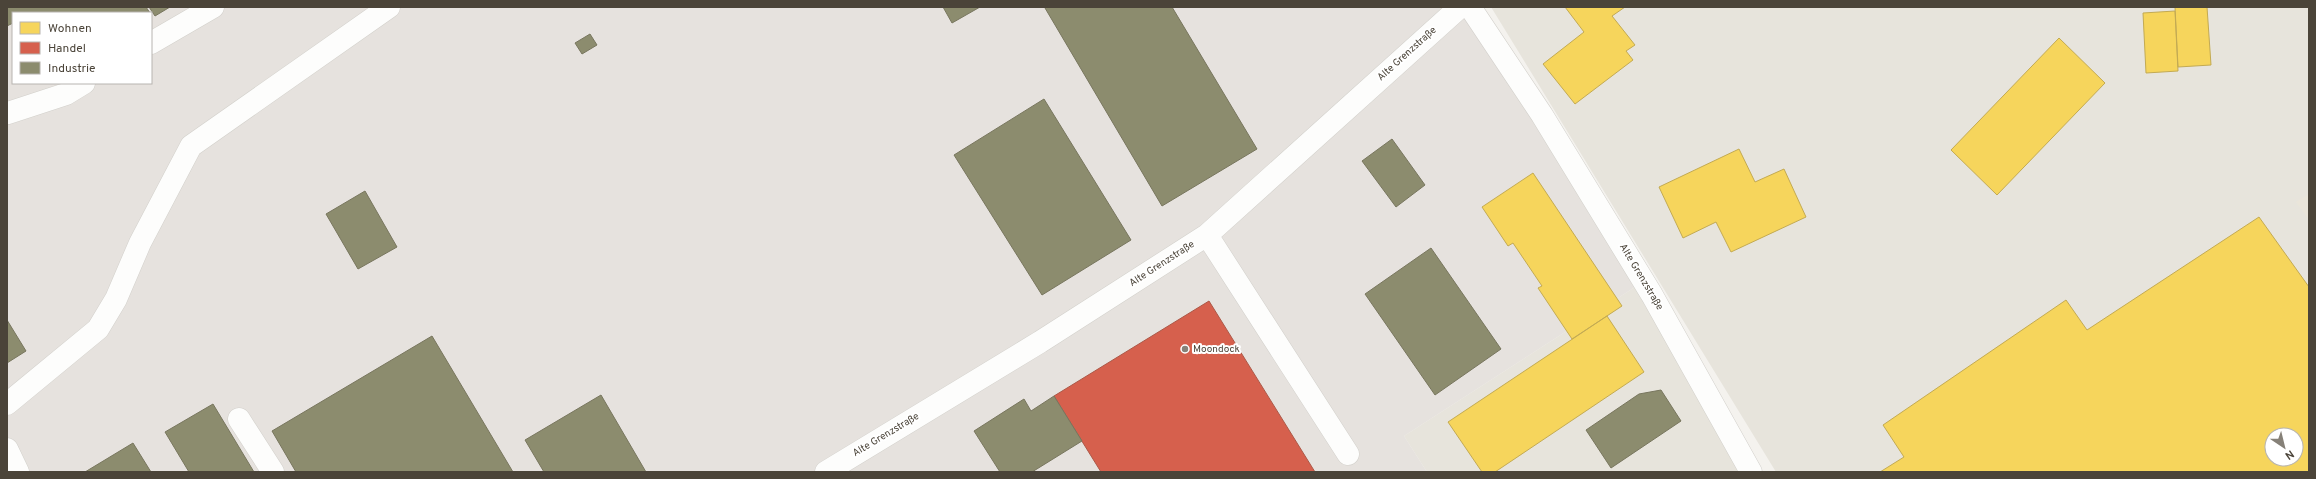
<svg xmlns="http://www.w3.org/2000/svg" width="2316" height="479" font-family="Overpass,sans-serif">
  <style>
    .residential { fill: #e7e4dc; fill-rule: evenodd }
    .industrial { fill: #e6e2de; fill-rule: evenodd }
    .education { fill: #eae5da }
    .homes { fill: #f6d55c; stroke: #c3aa52; fill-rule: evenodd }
    .shops { fill: #d6604d; stroke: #ac5847 }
    .industry { fill: #8c8c6e; stroke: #78765e }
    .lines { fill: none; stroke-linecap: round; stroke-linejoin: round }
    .minor-casing { stroke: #d2d0cb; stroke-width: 23 }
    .minor { stroke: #fdfdfc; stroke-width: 22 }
    .poi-dot { fill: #868178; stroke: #fff; stroke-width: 1.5 }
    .labels { text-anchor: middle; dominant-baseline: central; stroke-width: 4; stroke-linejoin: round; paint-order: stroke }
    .street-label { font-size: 10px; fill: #4b4439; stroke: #fff }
    .poi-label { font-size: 10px; fill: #4b4439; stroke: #fff; text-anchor: start }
  </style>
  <rect width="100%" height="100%" fill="#f4f2ee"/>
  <path class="residential" d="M1491,7H2309V472H1776ZM2272,435H2296V459H2272Z
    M1635,287L1744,472H1427L1404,436Z"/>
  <path class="industrial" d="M7,7H1465L1635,287L1404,436L1427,472H7ZM13,13H151V83H13Z"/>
  <path class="education" d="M2309,194V220L2296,202Z"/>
  <path class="homes" d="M1565,7H1625L1612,16L1635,45L1626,51L1633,60L1575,104L1543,64L1584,32Z
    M2175,7H2207L2211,65L2178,67Z
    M2175,11L2178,71L2146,73L2143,13Z
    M2059,38L2105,83L1997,195L1951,150Z
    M1739,149L1755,182L1784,169L1806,217L1731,252L1716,222L1683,238L1659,187Z
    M1533,173L1622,306L1572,339L1538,288L1542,286L1513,243L1508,246L1482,207Z
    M2259,217L2309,287V472H1880L1904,457L1883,425L2066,300L2087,330ZM2272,435H2296V459H2272Z
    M1607,316L1644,372L1495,472H1482L1448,422Z"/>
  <path class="shops" d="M1209,301L1315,472H1101L1054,396Z"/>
  <path class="industry" d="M7,7H146L150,13H13V23L7,26Z
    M149,7H170L155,16Z
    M943,7H980L952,23Z
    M1047,7H1172L1257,149L1162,206L1045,8Z
    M590,34L597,45L582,54L575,43Z
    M1044,99L1131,240L1042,295L954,155Z
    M1392,139L1425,185L1396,207L1362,161Z
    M365,191L397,247L358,269L326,214Z
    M1431,248L1501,349L1435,395L1365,294Z
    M7,320L26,351L7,363Z
    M432,336L513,472H296L272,431Z
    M1661,390L1681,421L1611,468L1586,430L1639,394Z
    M601,395L646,472H544L525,440Z
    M1054,396L1082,441L1032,472H1000L974,431L1024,399L1031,411Z
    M213,404L254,472H189L165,432Z
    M133,443L151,472H85Z"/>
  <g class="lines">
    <defs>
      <path id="minor" d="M1470,7L1542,115L1652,295L1751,472
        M151,43L213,7
        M8,113L66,94L84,83
        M1207,235L1348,454
        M7,404L98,329L116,299L140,243L191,146L389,7
        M239,419L273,472
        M7,449L18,472
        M826,472L1040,342L1207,235L1460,7"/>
    </defs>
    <use href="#minor" class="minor-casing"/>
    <use href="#minor" class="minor"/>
  </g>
  <circle class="poi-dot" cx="1185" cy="349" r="4"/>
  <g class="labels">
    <g class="street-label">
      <text transform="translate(1407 54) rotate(-42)">Alte Grenzstraße</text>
      <text transform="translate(1162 264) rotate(-33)">Alte Grenzstraße</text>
      <text transform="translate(1641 277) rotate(59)">Alte Grenzstraße</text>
      <text transform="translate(886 435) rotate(-31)">Alte Grenzstraße</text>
    </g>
    <g class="poi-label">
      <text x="1193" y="349">Moondock</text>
    </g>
  </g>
  <rect width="2316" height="479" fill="none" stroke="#4b4439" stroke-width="16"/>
  <rect x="12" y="12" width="140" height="72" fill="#ffffff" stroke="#b7b4b0"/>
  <rect x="20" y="22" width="20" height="12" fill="#f6d55c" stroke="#b7b4b0"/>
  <text x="48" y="32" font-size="12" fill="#4b4439">Wohnen</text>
  <rect x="20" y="42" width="20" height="12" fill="#d6604d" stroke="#b7b4b0"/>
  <text x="48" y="52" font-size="12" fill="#4b4439">Handel</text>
  <rect x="20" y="62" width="20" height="12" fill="#8c8c6e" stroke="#b7b4b0"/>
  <text x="48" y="72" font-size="12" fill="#4b4439">Industrie</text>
  <g transform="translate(2284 447) rotate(145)"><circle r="19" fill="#ffffff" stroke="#b7b4b0"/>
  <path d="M0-3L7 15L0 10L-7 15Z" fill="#868178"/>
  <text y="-6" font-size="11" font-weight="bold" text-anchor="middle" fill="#4b4439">N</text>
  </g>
</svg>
